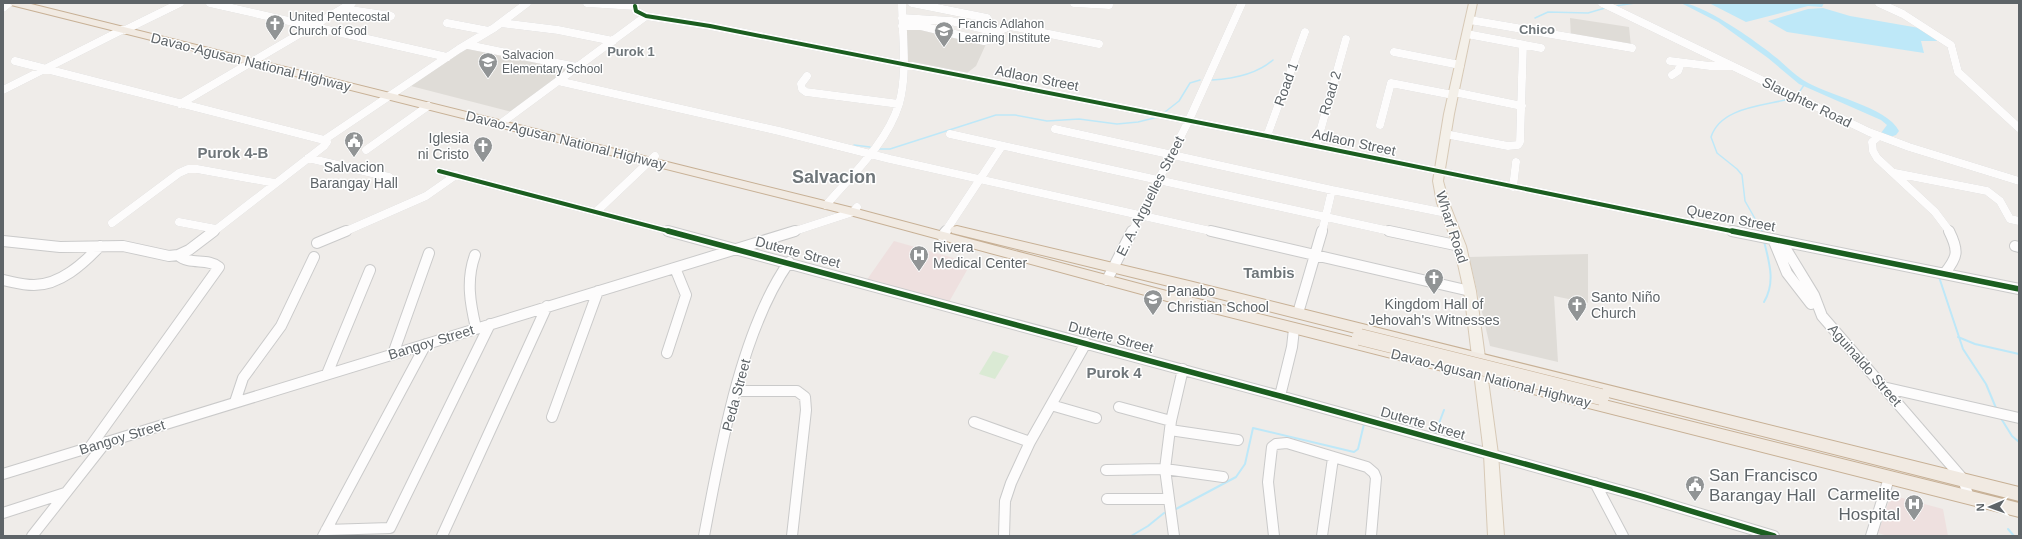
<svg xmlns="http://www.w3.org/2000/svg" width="2022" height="539" font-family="Helvetica,sans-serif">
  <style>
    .education { fill: #dfdcd7 }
    .medical { fill: #eee0df }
    .green { fill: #daead4 }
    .water { fill: #bee8f8 }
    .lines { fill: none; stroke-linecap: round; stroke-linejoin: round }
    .stream-far1 { stroke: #bee8f8; stroke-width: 1.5 }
    .stream { stroke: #bee8f8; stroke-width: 2 }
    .minor-far1-casing { stroke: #cacaca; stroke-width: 8 }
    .minor-casing { stroke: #cacaca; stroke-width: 12 }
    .major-casing { stroke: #d7c9b6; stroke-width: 2 }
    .highway-casing { stroke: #c7b095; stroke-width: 2 }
    .minor-far1 { stroke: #fdfcfc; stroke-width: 8 }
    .minor { stroke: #fdfcfc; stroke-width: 10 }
    .major { fill: #f4f0e9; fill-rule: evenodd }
    .highway { fill: #f1eae2; fill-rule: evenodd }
    .highway-bridge-casing { stroke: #c7b095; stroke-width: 17; stroke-linecap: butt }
    .highway-bridge { stroke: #f1eae2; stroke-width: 16 }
    .cycleway-far1-casing { stroke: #fff; stroke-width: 6 }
    .cycleway-casing { stroke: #fff; stroke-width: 8 }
    .cycleway-far1 { stroke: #1b5e20; stroke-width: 4 }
    .cycleway { stroke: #1b5e20; stroke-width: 5.5 }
    .labels { text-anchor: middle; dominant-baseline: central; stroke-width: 3; stroke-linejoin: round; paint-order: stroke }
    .far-poi-label { font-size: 12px; fill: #5e6468; stroke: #fff; text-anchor: start }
    .far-neighbourhood-label { font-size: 13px; font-weight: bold; fill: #6f767a; stroke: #fff }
    .street-label { font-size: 14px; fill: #5e6468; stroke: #fff }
    .poi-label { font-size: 14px; fill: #5e6468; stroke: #fff; text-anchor: start }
    .neighbourhood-label { font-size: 15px; font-weight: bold; fill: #6f767a; stroke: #fff }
    .near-poi-label { font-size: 17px; fill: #5e6468; stroke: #fff; text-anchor: start }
    .district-label { font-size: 18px; font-weight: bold; fill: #6f767a; stroke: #fff }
  </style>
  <rect width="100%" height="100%" fill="#efece9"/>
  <path class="education" d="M1570,18L1629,27L1631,47L1571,37Z
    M915,26L986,44L976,66L967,73L904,62L903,27Z
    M465,47L570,67L569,72L512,112L407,85Z
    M1588,254V303L1554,296L1558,362L1490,346L1469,257Z"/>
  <path class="medical" d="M894,241L971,263L949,302L866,281Z
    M1891,495L1943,509L1948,536H1888L1878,533Z"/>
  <path class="green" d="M993,351L1009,356L995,379L979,374Z"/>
  <path class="water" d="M1681,3C1703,3 1760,44 1778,59C1786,66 1794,74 1803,80C1826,95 1888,107 1899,131L1896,135L1890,137L1881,133L1887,125L1881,120L1799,84L1768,58L1718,22Z
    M1709,3H1824L1822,7L1808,6L1746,22Z
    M1823,8L1850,16L1925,29L1940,41H1921L1924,53L1787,32L1768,21L1808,9Z"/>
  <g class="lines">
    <path class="stream-far1" d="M1615,6L1635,3
      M1535,18L1548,12L1588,13L1605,8
      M1212,80C1232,79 1257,74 1273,60
      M1798,94L1804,85
      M1165,112L1179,101L1190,83L1200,80
      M854,145L870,147
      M878,149H890L996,115H1015L1047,121L1079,119L1117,124L1138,122L1158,117
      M1762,231L1745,201L1742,175L1737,169L1717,153L1711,137C1721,106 1766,106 1793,98"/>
    <path class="stream" d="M1764,241C1769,262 1776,282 1764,302
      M1939,277L1963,349L1986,384L1996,408
      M1958,337L1975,344L2019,354
      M2002,420L2012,436L2019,442
      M1435,434L1444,410
      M1176,509L1236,477L1245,464L1253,428L1354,452L1358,449L1364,424
      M2008,529L2014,536
      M1131,536L1148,526L1164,513"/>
    <defs>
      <path id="minor-far1" d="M210,3L447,57
        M587,3L635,6
        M912,3L987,18
        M1074,3L1109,5
        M1602,3L1869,132L1909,147L2019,181
        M1879,3L1903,14L1951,45L1958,72L2019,128
        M635,6L636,11L646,16L710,26L1267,136L1736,232
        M3,8L9,3
        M344,9L391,16
        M902,18L951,21L996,32L1010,26L1099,44
        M1470,20L1632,48
        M447,23L489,31
        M501,23L558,30L613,41
        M902,26H921L984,41L989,40L996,32
        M125,30L180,3
        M1467,34L1541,48
        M468,45L577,67
        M1394,52L1460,65
        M15,61L324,140L459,49L494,28L527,3
        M1670,61L1710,66H1731
        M1672,75L1678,71L1681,63
        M807,76L801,84L802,89L806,92L899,104
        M558,81L779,131L890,159L1215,232
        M3,90L122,30
        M1454,92L1522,106
        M180,104L352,3
        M500,124L646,16
        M1380,125L1391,83L1453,95
        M1055,129L1332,190L1446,213
        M950,134L1394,232
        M1445,134L1508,146L1518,145L1520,142L1523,45
        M1267,136L1305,32
        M1879,136L1872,142L1873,151L1877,158L1935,212L1950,232
        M1316,146L1346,39
        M366,150L428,106
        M308,158L389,177
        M439,171L672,232
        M1895,173L1987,191L2000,201L2010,219L2019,221
        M1513,187L1516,162
        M826,205C852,175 887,143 899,104C908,73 902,35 902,3
        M596,212L655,156
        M179,222L216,229
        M112,223L179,173L188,169H197L275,183
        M213,232L324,146L327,142L324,140
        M344,232L426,196L456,175
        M792,232L853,212L857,207
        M945,232L1002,146
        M1132,232L1189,120L1242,3
        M1322,232L1332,190"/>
      <path id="minor" d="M668,231L1280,396L1644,497L1774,536
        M1211,231L1470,291
        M1389,231L1460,246
        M1732,231L2019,289
        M942,236L946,231
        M1773,239L1787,273L1811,304
        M3,241L60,247L123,246L169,256L178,255L189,250L214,231
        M1781,241L1814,295L1822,316L1963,479L1969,498
        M317,243L346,231
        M2015,246L2019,247
        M475,255C466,280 470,303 476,328
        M1944,274C1958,257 1959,251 1949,231
        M3,280C13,282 23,285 34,285C60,285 83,264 100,246
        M1107,280L1132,231
        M1298,313L1322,231
        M667,353L686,295L675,268
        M393,354L429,253
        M327,374L370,270
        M1883,387L2019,418
        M736,391H797L805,397L806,410L792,536
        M1280,396L1292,347L1294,329
        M235,402L243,378L281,326L314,257
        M1051,405L1096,418
        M1119,407L1171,421
        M552,417L598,291
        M974,422L1030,442
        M1170,430L1238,440
        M90,447L219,267C207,257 190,266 178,255
        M1106,470L1165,469L1223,477
        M3,474L795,231
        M1595,483L1623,536
        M1107,499H1168
        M3,513L65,493
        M326,530L390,528L490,324
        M32,536L106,442
        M323,536L426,344
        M442,536L547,306
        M704,536C720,452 740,332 789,262
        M1004,536L1005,501L1011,483L1030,442L1086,343
        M1174,536L1165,469L1171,421L1183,369
        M1274,536L1268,482L1272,447L1276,444L1287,443L1367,467L1374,473L1376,478L1371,536
        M1322,536L1333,458
        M1871,536L1889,478"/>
      <path id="major" d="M1469,3H1477L1454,114L1443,181L1449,203L1466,246L1476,291L1498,454L1504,536H1488L1484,454L1464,291L1454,246L1437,203L1433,181L1444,114Z"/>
      <path id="highway" d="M10,3H27L853,208L1178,294L2019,503V517L1178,304L850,215L11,5Z
        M957,226L1189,281L2019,487V501L1189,291L952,233L950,230L952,227Z"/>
    </defs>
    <use href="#minor-far1" class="minor-far1-casing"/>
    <use href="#minor" class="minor-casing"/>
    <use href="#major" class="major-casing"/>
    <use href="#highway" class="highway-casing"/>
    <use href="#minor-far1" class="minor-far1"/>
    <use href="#minor" class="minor"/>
    <use href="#major" class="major"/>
    <use href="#highway" class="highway"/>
    <defs>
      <path id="highway-bridge" d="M1360,337L1601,397"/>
    </defs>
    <use href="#highway-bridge" class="highway-bridge-casing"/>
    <use href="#highway-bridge" class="highway-bridge"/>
    <defs>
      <path id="cycleway-far1" d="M635,6L636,11L646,16L710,26L1267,136L1736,232
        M439,171L672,232"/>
      <path id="cycleway" d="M668,231L1280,396L1644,497L1774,536
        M1732,231L2019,289"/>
    </defs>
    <use href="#cycleway-far1" class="cycleway-far1-casing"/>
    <use href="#cycleway" class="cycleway-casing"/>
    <use href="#cycleway-far1" class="cycleway-far1"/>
    <use href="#cycleway" class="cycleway"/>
  </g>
  <defs>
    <symbol id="church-pin" viewBox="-11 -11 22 30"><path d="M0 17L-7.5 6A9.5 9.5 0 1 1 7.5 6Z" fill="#919495" stroke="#fff"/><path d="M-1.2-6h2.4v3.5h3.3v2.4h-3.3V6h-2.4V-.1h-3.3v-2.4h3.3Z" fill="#fff"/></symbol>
    <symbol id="school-pin" viewBox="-11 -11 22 30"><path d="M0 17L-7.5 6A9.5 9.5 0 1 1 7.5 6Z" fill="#919495" stroke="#fff"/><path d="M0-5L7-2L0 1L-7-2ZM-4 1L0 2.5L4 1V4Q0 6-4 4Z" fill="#fff"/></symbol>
    <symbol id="civic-pin" viewBox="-11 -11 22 30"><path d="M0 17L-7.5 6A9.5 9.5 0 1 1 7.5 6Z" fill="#919495" stroke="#fff"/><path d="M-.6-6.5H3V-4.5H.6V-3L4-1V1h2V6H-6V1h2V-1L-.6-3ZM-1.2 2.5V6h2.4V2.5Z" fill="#fff"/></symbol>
    <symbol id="hospital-pin" viewBox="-11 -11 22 30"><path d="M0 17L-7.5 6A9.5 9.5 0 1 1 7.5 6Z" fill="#919495" stroke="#fff"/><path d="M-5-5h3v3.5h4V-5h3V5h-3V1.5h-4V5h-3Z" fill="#fff"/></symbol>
  </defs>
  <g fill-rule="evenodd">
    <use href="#church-pin" x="264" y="13" width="22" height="30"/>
    <use href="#school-pin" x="933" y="20" width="22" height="30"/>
    <use href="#school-pin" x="477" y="51" width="22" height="30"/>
    <use href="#civic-pin" x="343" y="130" width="22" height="30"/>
    <use href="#church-pin" x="472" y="135" width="22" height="30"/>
    <use href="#hospital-pin" x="908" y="244" width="22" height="30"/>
    <use href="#church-pin" x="1423" y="267" width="22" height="30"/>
    <use href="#school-pin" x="1142" y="288" width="22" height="30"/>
    <use href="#church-pin" x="1566" y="294" width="22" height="30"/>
    <use href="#civic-pin" x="1684" y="474" width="22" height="30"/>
    <use href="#hospital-pin" x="1903" y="493" width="22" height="30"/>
  </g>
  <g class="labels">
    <g class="far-poi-label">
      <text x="289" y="17">United Pentecostal<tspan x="289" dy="14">Church of God</tspan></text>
      <text x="958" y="24">Francis Adlahon<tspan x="958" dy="14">Learning Institute</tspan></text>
      <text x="502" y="55">Salvacion<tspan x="502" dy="14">Elementary School</tspan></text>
    </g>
    <g class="far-neighbourhood-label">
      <text x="1537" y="29">Chico</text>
      <text x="631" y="51">Purok 1</text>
    </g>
    <g class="street-label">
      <text transform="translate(251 62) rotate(14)">Davao-Agusan National Highway</text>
      <text transform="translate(1037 78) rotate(11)">Adlaon Street</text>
      <text transform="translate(1286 84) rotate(-70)">Road 1</text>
      <text transform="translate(1330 93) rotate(-73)">Road 2</text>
      <text transform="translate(1807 102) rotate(26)">Slaughter Road</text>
      <text transform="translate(566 140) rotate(14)">Davao-Agusan National Highway</text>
      <text transform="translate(1354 142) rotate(12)">Adlaon Street</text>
      <text transform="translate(1150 196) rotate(-63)">E. A. Arguelles Street</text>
      <text transform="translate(1731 218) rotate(11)">Quezon Street</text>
      <text transform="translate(1452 227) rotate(72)">Wharf Road</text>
      <text transform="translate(798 252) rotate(15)">Duterte Street</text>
      <text transform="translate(1111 337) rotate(15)">Duterte Street</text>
      <text transform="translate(431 342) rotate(-17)">Bangoy Street</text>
      <text transform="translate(1865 365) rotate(49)">Aguinaldo Street</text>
      <text transform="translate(1491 378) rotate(14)">Davao-Agusan National Highway</text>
      <text transform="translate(736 395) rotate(-75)">Peda Street</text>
      <text transform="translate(1423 423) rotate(16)">Duterte Street</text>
      <text transform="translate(122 437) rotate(-17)">Bangoy Street</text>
    </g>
    <g class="poi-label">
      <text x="469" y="138" text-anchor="end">Iglesia<tspan x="469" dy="16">ni Cristo</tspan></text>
      <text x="354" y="167" text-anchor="middle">Salvacion<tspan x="354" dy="16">Barangay Hall</tspan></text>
      <text x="933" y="247">Rivera<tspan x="933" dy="16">Medical Center</tspan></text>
      <text x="1167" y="291">Panabo<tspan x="1167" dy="16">Christian School</tspan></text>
      <text x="1591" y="297">Santo Niño<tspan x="1591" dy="16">Church</tspan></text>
      <text x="1434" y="304" text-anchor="middle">Kingdom Hall of<tspan x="1434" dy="16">Jehovah's Witnesses</tspan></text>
    </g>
    <g class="neighbourhood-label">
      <text x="233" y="152">Purok 4-B</text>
      <text x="1269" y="272">Tambis</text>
      <text x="1114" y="372">Purok 4</text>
    </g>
    <g class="near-poi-label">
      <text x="1709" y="475">San Francisco<tspan x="1709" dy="20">Barangay Hall</tspan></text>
      <text x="1900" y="494" text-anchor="end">Carmelite<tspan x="1900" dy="20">Hospital</tspan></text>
    </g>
    <g class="district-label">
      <text x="834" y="177">Salvacion</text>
    </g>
  </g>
  <rect width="2022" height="539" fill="none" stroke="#5e6468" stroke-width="8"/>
  <g transform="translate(1990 507) rotate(268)" stroke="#ffffff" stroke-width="3" paint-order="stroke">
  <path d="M0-3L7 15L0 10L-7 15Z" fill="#5e6468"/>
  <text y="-6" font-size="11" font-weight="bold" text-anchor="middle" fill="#5e6468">N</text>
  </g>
</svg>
